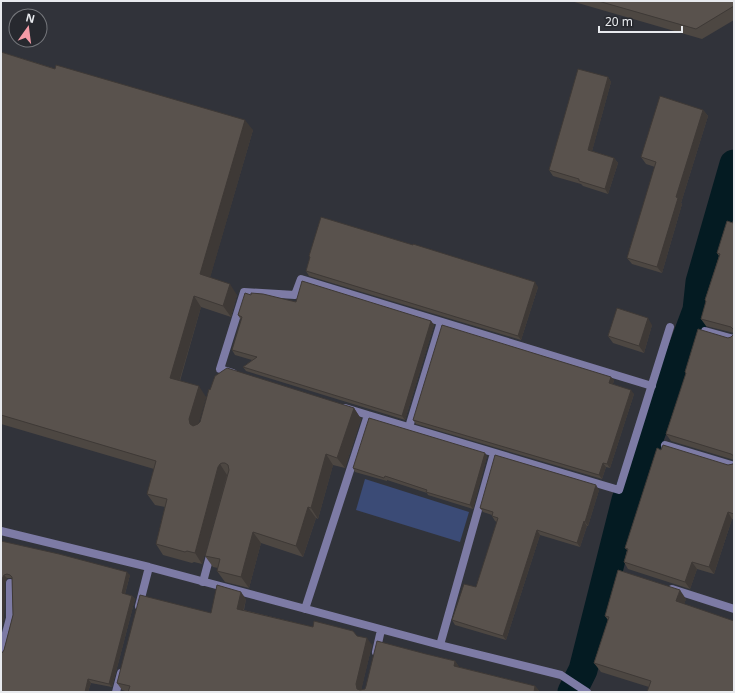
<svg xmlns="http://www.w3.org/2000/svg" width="735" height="693" font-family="'Noto Sans',sans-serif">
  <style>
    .green { fill: #3b4b76 }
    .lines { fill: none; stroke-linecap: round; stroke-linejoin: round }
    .canal { stroke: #041b22; stroke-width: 29 }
    .service { stroke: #7d7ba5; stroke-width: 8 }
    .minor { stroke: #7d7ba5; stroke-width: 8 }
    .wall { fill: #4d4742 }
    .shaded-wall { fill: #3e3936 }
    .building { fill: #59524d; stroke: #3e3936 }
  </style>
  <rect width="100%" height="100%" fill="#31333a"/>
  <path class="green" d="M365,479L469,512L460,542L356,510Z"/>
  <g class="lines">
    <path class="canal" d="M572,692L583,670L626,500L697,310L700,282L734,164"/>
    <path class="service" d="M409,427L441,322
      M203,582L211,552"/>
    <path class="minor" d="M705,331L734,339
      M233,373L220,369L244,292L295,295L301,279L652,386
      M345,408L368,415
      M665,445L734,466
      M1,531L149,567L440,645L561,675L587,692
      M672,589L734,609
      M139,606L149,567
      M305,609L368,415L619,490L670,327
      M440,645L494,453
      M1,652L10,618V583
      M376,652L381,630
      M116,692L121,673"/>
  </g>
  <path class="wall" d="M571,1H734V20L702,39Z
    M1,52L253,130L210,277L237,295L231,317L201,307L180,381L206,397L198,424L354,408L361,419L345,468L333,465L318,519L316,518L303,557L261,543L249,588L225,582L217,571L218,568L213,567L205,556L227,475L226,478L202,564L194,562L192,563L163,555L156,544L165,507L155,505L147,494L154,469L1,424Z
    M608,77L611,82L592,151L614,158L618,163L608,194L583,186L581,184L553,176L549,170Z
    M703,110L708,116L681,203L682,204L662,273L632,264L627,258L655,167L646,164L641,157Z
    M734,218V333L706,326L701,319L706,302L705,300L719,256L717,253L733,223Z
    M309,256L538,287L521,340L309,276L306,271L310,257Z
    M251,295L431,321L434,325L405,420L246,371L243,367L252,360L235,355L232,350L241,320L238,315Z
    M652,325L644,353L613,343L608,336Z
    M734,334V460L671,441L666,434L686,374L685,372L728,338L731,337Z
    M614,380L613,384L634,394L610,468L606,467L602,479L416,424L413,420Z
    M661,450L728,465L733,464L734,461V520L732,519L714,574L697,569L690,589L628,569L624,562L627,550L625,548Z
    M487,456L473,509L428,495L427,493L387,480V481L355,472L353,468Z
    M599,490L588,526H587L580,547L540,535L506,640L455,625L452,620L476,587L497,522L495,521L492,516V515L483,512L480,508Z
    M1,541L130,575L125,594L132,596L135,599L112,687L91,683L88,692H1L2,653L4,650L13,615L12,578H7L5,583L4,617L1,631Z
    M246,599L244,610L313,627L357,636L372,645L361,690L365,689L426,654L455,661L459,667L535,686L540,692H128L122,690L117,683L211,613Z
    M686,599L649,687L601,672L594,663L608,620L605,616Z"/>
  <path class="shaded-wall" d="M608,77L611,82L591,155L588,150Z
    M703,110L708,116L681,203L682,204L662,273L657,267L676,197Z
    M245,120L253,130L208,285L200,274Z
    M614,158L618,163L608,194L605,189Z
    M535,282L538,287L521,340L518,336Z
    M230,284L237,295L231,317L223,306Z
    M194,296L201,307L177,389L170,378Z
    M648,318L652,325L644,353L639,346Z
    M431,321L434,325L405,420L402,416Z
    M611,377L614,380L612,387L609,383Z
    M199,386L206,397L197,430L190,424L189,419Z
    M631,390L634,394L610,468L607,464Z
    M354,408L361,419L345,468L337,458Z
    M485,453L487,456L473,509L470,505Z
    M326,454L333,465L318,519L311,508Z
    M603,463L606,467L602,479L599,475Z
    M220,464L227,475L226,478L202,564L195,553L218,467Z
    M596,485L599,490L588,526L585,522Z
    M308,507L316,518L303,557L296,546Z
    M728,512L732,519L714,574L709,567Z
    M584,521L587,526L580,547L577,543Z
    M537,530L540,535L506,640L503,636Z
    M253,532L261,543L249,588L241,577Z
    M692,562L697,569L690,589L685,582Z
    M127,572L130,575L124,597L122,593Z
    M4,575L7,578L5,583L4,617L1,631L2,579Z
    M680,590L686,599L682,610L676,601Z
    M241,592L246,599L242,616L237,609Z
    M132,596L135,599L112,687L109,684Z
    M367,638L372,645L361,691L357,689L356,684Z
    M455,661L460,668L454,666Z
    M88,679L91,683L88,692H85Z
    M535,686L540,692H534Z"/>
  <path class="building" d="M598,1H734V6L696,29Z
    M1,52L55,69L56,65L245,120L200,274L230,284L223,306L194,296L170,378L199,386L189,419L190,424L193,426L198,424L200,422L209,389L210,390L215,376L227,368L354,408L337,458L326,454L311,508L308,507L296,546L253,532L241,577L217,571L220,559L205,556L229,470L228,465L225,463H222L220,464L218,467L195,553L187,551L185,552L156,544L167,499L147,494L156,461L1,415Z
    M578,69L608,77L588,150L614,158L605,189L579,181V179L549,170Z
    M660,96L703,110L676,197L678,198L657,267L627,258L656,162L641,157Z
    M321,217L413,245V244L535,282L518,336L306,271L310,257L309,256Z
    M734,218V330L731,327L701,319L706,301L705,300L720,254L717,253L727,221L733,223Z
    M302,281L431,321L402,416L243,367L257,357L232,350L242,317L238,315L245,293L251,295V293L263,294L296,302Z
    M617,308L648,318L639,346L608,336Z
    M442,325L611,377L609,383L631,390L607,464L603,463L599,475L413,420Z
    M698,329L728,338L731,337L734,334V458V456L731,454L666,434L686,373L685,372Z
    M369,418L485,453L470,505L426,492L427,490L385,476L384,478L353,468Z
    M663,445L728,465L733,464L734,461V514L728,512L709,567L692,562L685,582L624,562L628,549L625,548L657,448L661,450Z
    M495,455L596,485L585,522L584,521L577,543L537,530L503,636L452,620L464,584L476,587L498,518L492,516L493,512L480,508Z
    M1,541L59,554L127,572L122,593L132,596L109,684L88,679L85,692H1V653H2L4,650L13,615L12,577L10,575L7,574L4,575L2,579V614L1,618Z
    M618,570L680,590L676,601L734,621V692H647L651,681L594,663L609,617L605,616Z
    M217,585L241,592L237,609L313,627L314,621L353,631L357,636L367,638L356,684L357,689L360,690L365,689L366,686L377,641L426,654L455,661L454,666L535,686L534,692H128L130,686L117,683L140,595L211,613Z"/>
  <rect width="735" height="693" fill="none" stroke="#e8eaee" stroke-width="4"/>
  <g transform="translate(28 28) rotate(14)"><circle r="19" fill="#27292f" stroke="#74767b"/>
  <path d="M0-3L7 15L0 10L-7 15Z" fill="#f49aa6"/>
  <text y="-6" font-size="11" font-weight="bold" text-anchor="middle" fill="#e8eaee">N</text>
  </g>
  <path d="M599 26v6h83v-6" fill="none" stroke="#e8eaee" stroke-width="2"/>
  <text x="605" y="26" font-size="12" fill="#e8eaee" stroke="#27292f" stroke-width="3" paint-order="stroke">20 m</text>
</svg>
